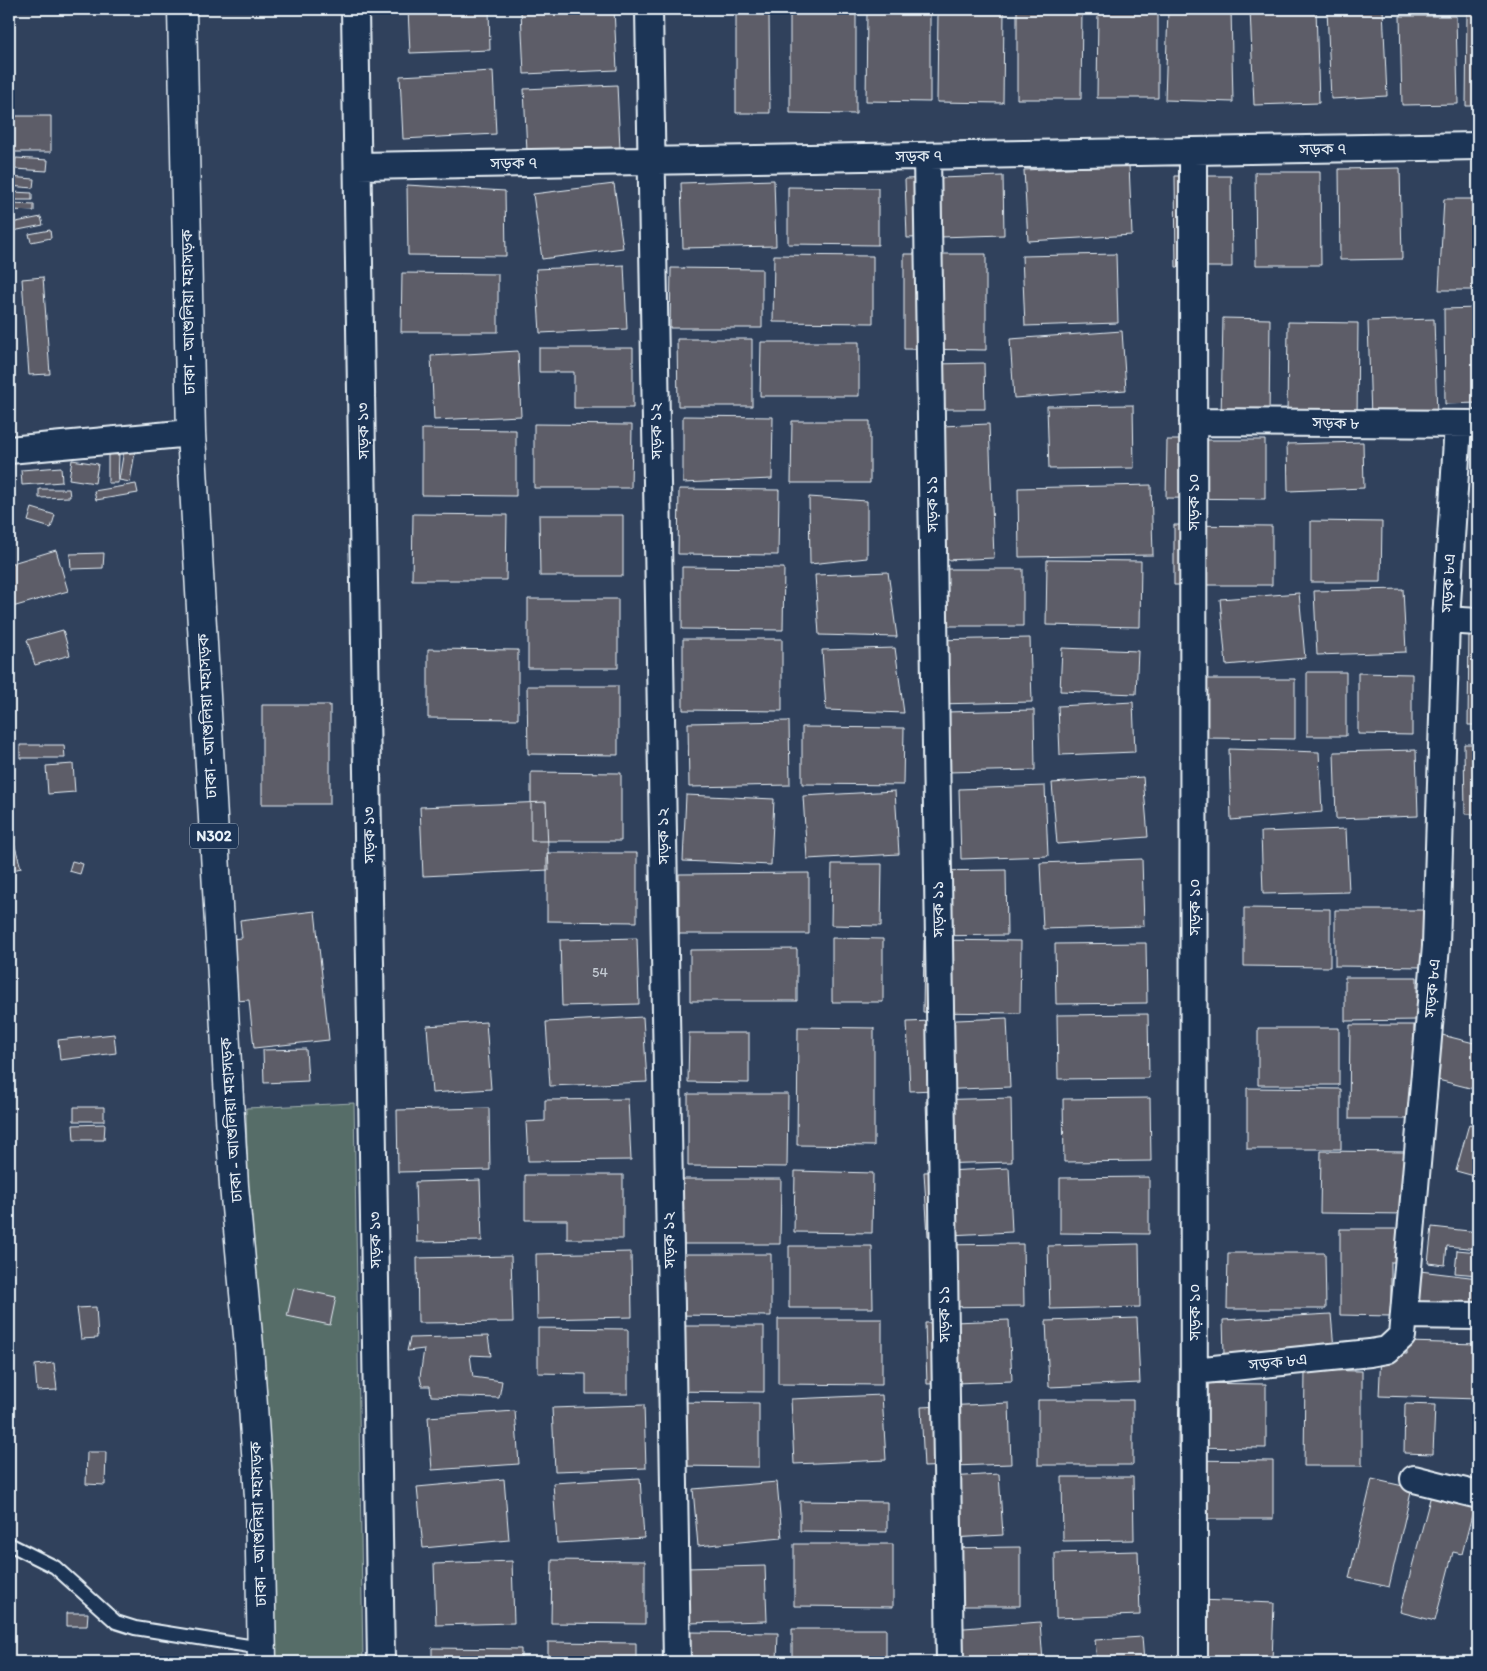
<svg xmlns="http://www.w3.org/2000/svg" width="1487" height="1671" font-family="Itim,'Noto Sans Bengali',sans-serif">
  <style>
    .green { fill: #566d68; stroke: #9fafb0 }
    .building { fill: #5d5d67; stroke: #e8f1f8 }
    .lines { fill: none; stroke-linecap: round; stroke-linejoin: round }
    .lane-casing { stroke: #e8f1f8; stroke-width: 16 }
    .street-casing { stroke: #e8f1f8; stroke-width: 30 }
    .highway-casing { stroke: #e8f1f8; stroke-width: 31 }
    .lane { stroke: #1d3557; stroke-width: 12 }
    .street { stroke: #1d3557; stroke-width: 26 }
    .highway { stroke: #1d3557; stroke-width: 28 }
    .labels { text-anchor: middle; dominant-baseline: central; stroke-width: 4; stroke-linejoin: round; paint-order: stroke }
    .number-label { font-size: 14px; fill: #c5ccd4 }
    .shield { fill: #1d3557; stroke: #abb9c8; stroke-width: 1 }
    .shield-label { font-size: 15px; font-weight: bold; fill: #e8f1f8 }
    .street-label { font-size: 16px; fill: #e8f1f8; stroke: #1d3557 }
  </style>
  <rect width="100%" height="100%" fill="#30415c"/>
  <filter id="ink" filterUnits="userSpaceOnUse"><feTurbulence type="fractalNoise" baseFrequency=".02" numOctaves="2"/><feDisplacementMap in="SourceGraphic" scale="10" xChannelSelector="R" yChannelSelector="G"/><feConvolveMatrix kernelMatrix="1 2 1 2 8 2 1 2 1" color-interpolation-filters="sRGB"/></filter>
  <g filter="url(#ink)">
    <path class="green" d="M354,1103L363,1662H259L246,1108Z"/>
    <path class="building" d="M408,9H489L490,50L410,53Z
      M563,9H614L617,70L524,74L521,11Z
      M1017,9H1082L1081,99H1017Z
      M1098,9H1158V98H1097Z
      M1168,9H1231L1233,102L1165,100Z
      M1250,9H1316L1319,103L1254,105Z
      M1327,9H1383L1387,96L1331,99Z
      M867,11H930V102L866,101Z
      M938,11L1004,12L1003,103L937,102Z
      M790,12L856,13V114L790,113Z
      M1467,12H1478V106H1466Z
      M736,14H769L770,113H736Z
      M1400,16H1456L1458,104L1402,105Z
      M493,71L496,134L403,139L400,76Z
      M617,85L620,148L527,152L524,89Z
      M9,116H51V152H9Z
      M16,158L48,160L47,171L15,169Z
      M1129,165L1132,235L1028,241L1024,170Z
      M1400,168L1402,259L1340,260L1339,169Z
      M1255,172H1320L1321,265H1256Z
      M1003,176L1004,235L907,238L905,179Z
      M1175,176H1231L1232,267H1176Z
      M9,177L34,179L33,188L9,186Z
      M774,180L776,246L683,248L681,183Z
      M614,184L623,248L542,259L533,194Z
      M407,185L505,191L506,256L408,255Z
      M788,187L878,188V245L788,244Z
      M12,192L32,193V200H12Z
      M1444,199H1478V290H1439Z
      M12,204L34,205V211L12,210Z
      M41,217L43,225L13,231L11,223Z
      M50,230L51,238L31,242L29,234Z
      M904,254H986V350L904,349Z
      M1116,254L1118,323L1025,326L1022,256Z
      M774,255L873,256V323L773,322Z
      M624,265L627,329L540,333L536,269Z
      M671,268L762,269V328H670Z
      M402,273L498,274V332H401Z
      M43,277L50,374L29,375L22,279Z
      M1478,308V403L1445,404L1444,309Z
      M1223,318L1270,319L1269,419L1221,418Z
      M1434,319L1437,417L1371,419L1368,321Z
      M1288,322L1358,323L1357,419L1287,417Z
      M1122,331L1126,390L1014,398L1010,339Z
      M677,339H752V406H678Z
      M761,342H859V396H760Z
      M539,348H633V408H574V372H539Z
      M518,351L521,416L434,420L431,356Z
      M984,363L985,409H937L935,364Z
      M1133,405L1134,468L1049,469L1047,406Z
      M683,416L773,417L772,479L683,483Z
      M792,421H870V483H791Z
      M534,424L632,425L631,488H534Z
      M989,424L994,558L946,560L941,426Z
      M422,429L516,430V496L422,495Z
      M1167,440H1265V499L1166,498Z
      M1363,442L1364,488L1288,491L1287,444Z
      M124,450L135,452L130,482L119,480Z
      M108,454L119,455L118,483H108Z
      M72,460L98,464L95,483L69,479Z
      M61,467L62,482L22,485L21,470Z
      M136,484L138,493L96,500L94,491Z
      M1151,485L1153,555L1019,557L1018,488Z
      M39,489H69L70,497L39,498Z
      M679,489L779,490L778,555L678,554Z
      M809,497L867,501V558L810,564Z
      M32,508L55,515L51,528L28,521Z
      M413,514L507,515L506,580H412Z
      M539,515H623V576H540Z
      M1311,521L1382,522L1381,582H1311Z
      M1174,525L1272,526V585H1174Z
      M56,550L68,591L9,608V564Z
      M104,553L103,568L71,569L70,554Z
      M1047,560L1141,561L1140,627L1046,625Z
      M682,567L784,568L783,630L682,629Z
      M925,569H1023V626H925Z
      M888,572L897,637L819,635L815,575Z
      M1403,589L1406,652L1317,655L1314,591Z
      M1299,593L1305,658L1226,665L1220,599Z
      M528,599H618V668H528Z
      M1469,625H1478V725H1468Z
      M63,630L70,655L35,665L27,640Z
      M1030,638L1032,702L934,704L932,640Z
      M683,639H782V711L683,710Z
      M895,648L904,713L826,710L822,650Z
      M1062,648L1138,651L1136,694L1060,691Z
      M428,649L518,650V719L428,718Z
      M1307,672H1346V736H1307Z
      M1358,673L1412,674V735L1358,734Z
      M1204,679H1295V739L1204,738Z
      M527,686H618V755L528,754Z
      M1133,702L1135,752L1060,755L1058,706Z
      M262,705H330V804H262Z
      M1034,710L1035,770L947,772L945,712Z
      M789,721L790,785L689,787L688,723Z
      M802,727L904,728L903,785L802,784Z
      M1464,744H1478V814H1465Z
      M20,745H64L65,758H20Z
      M1229,749L1319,752L1322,812L1231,820Z
      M1416,750L1418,816L1336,819L1334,752Z
      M73,764L75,792L48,794L46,766Z
      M531,772L621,773V841H531Z
      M1143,777L1148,837L1057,844L1052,783Z
      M1045,786L1048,856L961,859L959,789Z
      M895,791L899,854L807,859L803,796Z
      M686,795L774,799L771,865L683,861Z
      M546,802L549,870L423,876L420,807Z
      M1346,829L1349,892L1263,894L1261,832Z
      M11,832L21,868L9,871V833Z
      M547,853H637V922L547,921Z
      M1142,859L1144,926L1043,929L1040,863Z
      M72,861L83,864L80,874L69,871Z
      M832,864H882L881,926L831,925Z
      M1006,870L1007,935L925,936L924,871Z
      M809,873V934H679V874Z
      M1244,908L1330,909V967L1244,966Z
      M1335,910H1426V967L1335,966Z
      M315,911L329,1040L254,1048L249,1000L236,1001L229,939L242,938L240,920Z
      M637,938L639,1004L562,1006L560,940Z
      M832,938L883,939V1002H832Z
      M924,940L1021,941L1020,1013L923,1012Z
      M1146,943L1147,1003L1056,1004L1055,944Z
      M797,949V1001H690V950Z
      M1345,977H1417V1020L1345,1021Z
      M1148,1014L1149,1078L1058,1079L1057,1015Z
      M643,1017L647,1082L550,1086L546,1022Z
      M1007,1018L1010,1087L910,1091L907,1022Z
      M486,1022L491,1089L432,1093L427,1026Z
      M1350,1025H1414L1413,1119H1349Z
      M798,1027L874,1028V1146L797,1145Z
      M1258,1028H1339V1085H1258Z
      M1438,1032L1442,1033V1035L1478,1044V1090L1430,1078Z
      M689,1033H749V1083L688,1082Z
      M114,1034L116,1053L60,1060L58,1040Z
      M306,1049L308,1081L264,1083L263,1050Z
      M1247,1088L1341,1089V1149H1247Z
      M688,1094H788L787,1167L688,1166Z
      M1011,1098L1012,1162L928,1164L926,1100Z
      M1150,1098L1151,1161L1064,1162L1063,1099Z
      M628,1099L631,1160L528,1161L526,1122L545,1121V1100Z
      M74,1107H104V1121H74Z
      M489,1108L490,1170L398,1172L397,1110Z
      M105,1124L104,1140H74L73,1125Z
      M1469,1124L1478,1126V1177L1456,1171Z
      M1321,1151L1406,1152V1214L1320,1213Z
      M1009,1168L1012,1232L928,1236L924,1172Z
      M795,1171L873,1173L872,1233L794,1232Z
      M525,1175H623V1239H567V1220H525Z
      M1149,1177V1234L1060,1233V1178Z
      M677,1179H781L780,1244H677Z
      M480,1180L482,1241L417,1242L415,1182Z
      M1432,1227L1478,1232V1249L1447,1246L1445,1265L1428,1263Z
      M1340,1229H1400V1262H1391V1316L1340,1315Z
      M1023,1244L1024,1306L934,1307V1245Z
      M1139,1244L1140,1307L1050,1309L1048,1246Z
      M789,1246H872L873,1308H789Z
      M1457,1250L1478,1252V1275L1455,1273Z
      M631,1252L632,1317L537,1319L536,1254Z
      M1228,1253H1325L1326,1309H1227Z
      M672,1254H771V1316L672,1315Z
      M511,1256L513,1322L418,1323L417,1258Z
      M1420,1271L1478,1278V1311L1417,1304Z
      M294,1288L336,1297L330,1325L287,1316Z
      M96,1307L98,1338L81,1339L77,1308Z
      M1331,1314L1334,1349L1224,1354L1223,1320Z
      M1137,1318L1140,1383L1049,1387L1046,1321Z
      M778,1319H882V1385L778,1384Z
      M1009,1320L1012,1381L927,1384L925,1323Z
      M661,1326H764V1392L661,1391Z
      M538,1328L628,1329V1394H586V1374L538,1373Z
      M488,1336L491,1356L470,1355L473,1377L502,1381L499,1398L431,1396L430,1386H422L420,1377L424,1349L407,1351L410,1338Z
      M1407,1342L1478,1344V1399L1379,1396L1381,1353L1407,1354Z
      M54,1363L57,1390L37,1391L35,1365Z
      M1305,1370L1362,1371V1466H1304Z
      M1179,1383L1266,1384V1448L1178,1447Z
      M882,1395L886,1460L794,1464L791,1399Z
      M1038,1400H1133V1465H1038Z
      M677,1402L759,1403V1467L677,1466Z
      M1009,1403L1011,1464L924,1467L921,1407Z
      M1405,1404L1435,1405L1433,1454L1404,1453Z
      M644,1405L646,1468L555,1471L552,1408Z
      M515,1411L519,1464L432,1470L428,1417Z
      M87,1452H106L105,1485L86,1484Z
      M1179,1460L1273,1461V1519H1179Z
      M999,1474L1003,1535L936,1539L932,1478Z
      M1062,1477H1133L1134,1540L1063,1541Z
      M640,1478L644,1538L557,1543L553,1483Z
      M504,1479L509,1540L423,1548L417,1487Z
      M1372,1479L1412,1488L1389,1587L1349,1578Z
      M777,1482L782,1538L698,1546L693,1489Z
      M1431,1495L1474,1507L1462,1554L1453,1552L1435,1621L1400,1612Z
      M800,1501L887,1502V1532L800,1531Z
      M794,1544H893V1607L794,1606Z
      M1020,1547V1606H939L938,1548Z
      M1138,1551L1140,1615L1056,1618L1055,1553Z
      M552,1560L645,1561V1624L551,1623Z
      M512,1561L514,1623L436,1625L434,1564Z
      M765,1566L767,1621L688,1623L686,1568Z
      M1199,1600L1274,1603L1272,1662L1197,1660Z
      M67,1613H88L87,1626H67Z
      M1040,1622L1043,1662H955L952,1629Z
      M792,1629H886V1662H792Z
      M689,1632L778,1633L777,1662H688Z
      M1142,1637L1144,1662H1097L1095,1640Z
      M548,1642L636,1643V1662H548Z
      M432,1648L521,1649V1662H432Z
      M1339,1657L1361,1662H1338Z"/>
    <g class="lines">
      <defs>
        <path id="lane" d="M9,1544L55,1567L116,1622L135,1628L262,1648"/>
        <path id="street" d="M355,9L381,1662
          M649,9L677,1662
          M1193,151L1194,1662
          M927,156L950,1662
          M359,166L1478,146
          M1193,422L1478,424
          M9,450L191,433
          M1446,620L1478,622
          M1404,1315L1478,1316
          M1194,1371L1370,1353L1387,1350L1402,1336L1436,946L1446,620L1458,424
          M1414,1479L1478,1495"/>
        <path id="highway" d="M182,9L191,433L234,1186L249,1346L259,1497L262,1662"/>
      </defs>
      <use href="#lane" class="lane-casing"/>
      <use href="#street" class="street-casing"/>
      <use href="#highway" class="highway-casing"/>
      <use href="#lane" class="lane"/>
      <use href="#street" class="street"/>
      <use href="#highway" class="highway"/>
    </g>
  </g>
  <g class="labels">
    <g class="number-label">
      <text x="600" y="972">54</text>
    </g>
    <rect class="shield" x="190" y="823.5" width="48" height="25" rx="4"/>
    <g class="shield-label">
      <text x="214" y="836">N302</text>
    </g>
    <g class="street-label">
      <text transform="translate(1323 149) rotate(-1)">সড়ক ৭</text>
      <text transform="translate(919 156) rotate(-1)">সড়ক ৭</text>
      <text transform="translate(514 163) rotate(-1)">সড়ক ৭</text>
      <text transform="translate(188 312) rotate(-91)">ঢাকা - আশুলিয়া মহাসড়ক</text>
      <text transform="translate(1336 423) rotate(1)">সড়ক ৮</text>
      <text transform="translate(363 431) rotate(-91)">সড়ক ১৩</text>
      <text transform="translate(656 431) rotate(-91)">সড়ক ১২</text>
      <text transform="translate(1193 502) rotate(-90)">সড়ক ১০</text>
      <text transform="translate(932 504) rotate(-91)">সড়ক ১১</text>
      <text transform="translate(1448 583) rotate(-87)">সড়ক ৮এ</text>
      <text transform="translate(207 716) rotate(-93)">ঢাকা - আশুলিয়া মহাসড়ক</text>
      <text transform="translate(369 835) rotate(-91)">সড়ক ১৩</text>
      <text transform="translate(663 836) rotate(-91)">সড়ক ১২</text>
      <text transform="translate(1194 907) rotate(-90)">সড়ক ১০</text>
      <text transform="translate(938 909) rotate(-91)">সড়ক ১১</text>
      <text transform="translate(1432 988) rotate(-85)">সড়ক ৮এ</text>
      <text transform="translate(231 1120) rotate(-94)">ঢাকা - আশুলিয়া মহাসড়ক</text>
      <text transform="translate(375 1240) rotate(-91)">সড়ক ১৩</text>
      <text transform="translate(669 1240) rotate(-91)">সড়ক ১২</text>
      <text transform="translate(1194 1312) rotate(-90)">সড়ক ১০</text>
      <text transform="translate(944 1314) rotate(-91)">সড়ক ১১</text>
      <text transform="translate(1278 1362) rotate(-6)">সড়ক ৮এ</text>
      <text transform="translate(258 1524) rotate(-92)">ঢাকা - আশুলিয়া মহাসড়ক</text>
    </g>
  </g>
  <rect width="1487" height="1671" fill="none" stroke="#1d3557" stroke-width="30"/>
  <rect x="15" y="15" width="1457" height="1641" fill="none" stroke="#e8f1f8" stroke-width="2" filter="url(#ink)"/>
</svg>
